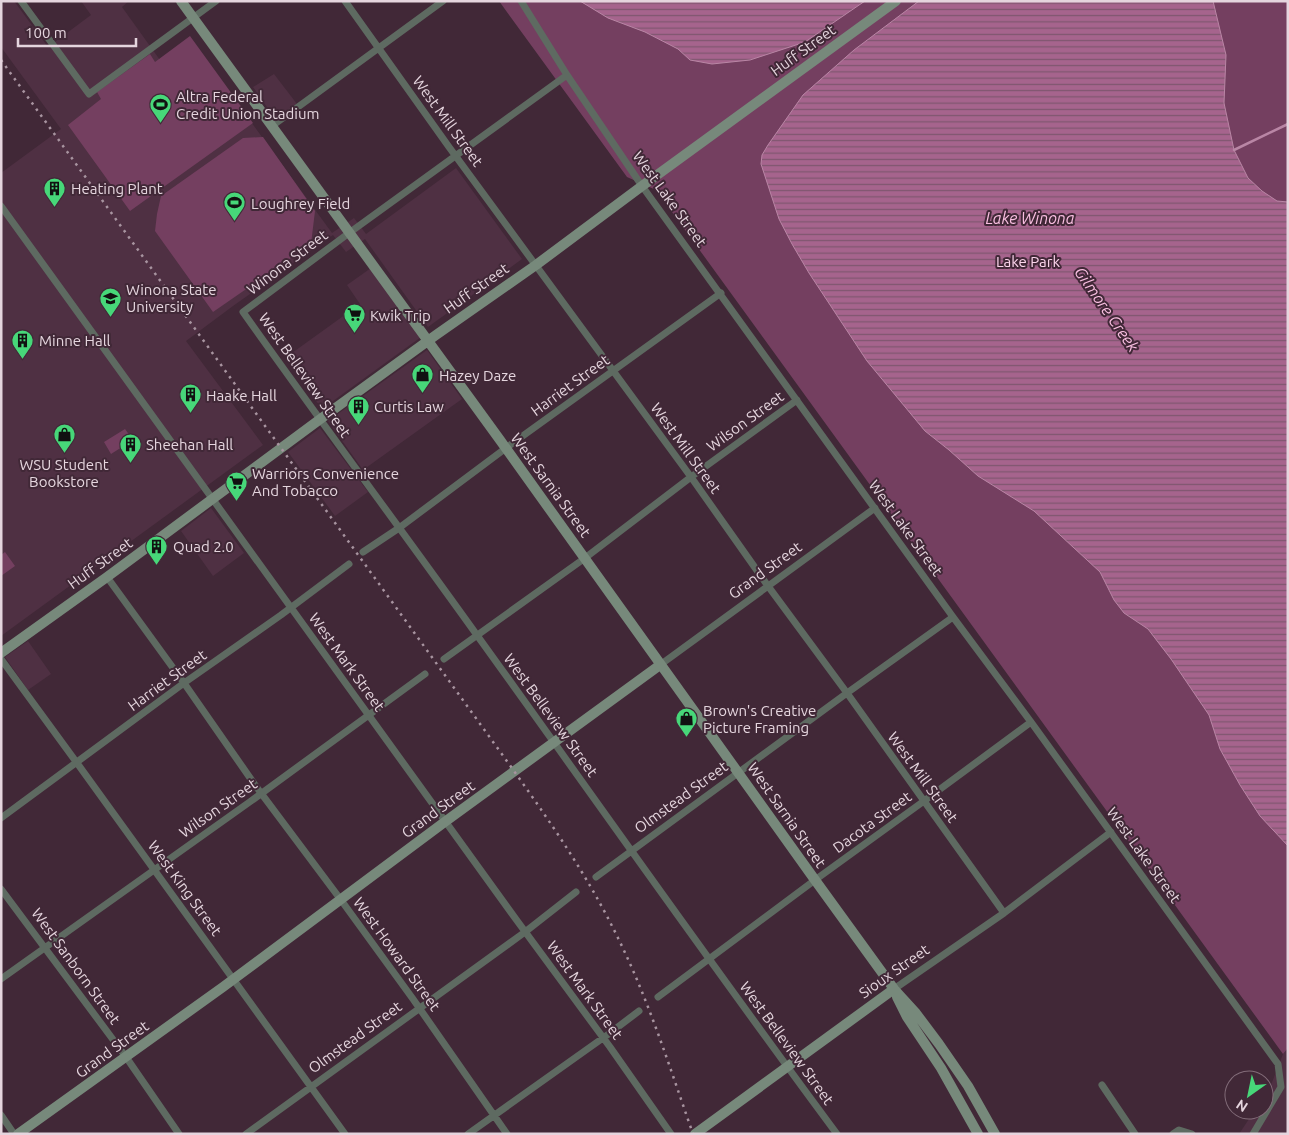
<svg xmlns="http://www.w3.org/2000/svg" width="1289" height="1135" font-family="Ubuntu,sans-serif">
  <style>
    .built { fill: #4f3043 }
    .park { fill: #743f60 }
    .water { fill: url(#water-rules); stroke: #b986a5 }
    .lines { fill: none; stroke-linecap: round; stroke-linejoin: round }
    .stream { stroke: #b986a5; stroke-width: 2.5 }
    .street { stroke: #5e6a61; stroke-width: 7 }
    .secondary { stroke: #77897b; stroke-width: 10 }
    .rail { stroke: #a894a0; stroke-width: 2.5; stroke-dasharray: 2.5 5; stroke-linecap: butt }
    .labels { text-anchor: middle; dominant-baseline: central; stroke-width: 4; stroke-linejoin: round; paint-order: stroke }
    .street-label { font-size: 15px; fill: #e5d5de; stroke: #412837 }
    .poi-label { font-size: 15px; fill: #e5d5de; stroke: #412837; text-anchor: start }
    .park-label { font-size: 15px; fill: #fcd5ec; stroke: #412837 }
    .water-label { font-size: 16px; font-style: italic; fill: #f9bfe1; stroke: #412837 }
  </style>
  <defs>
    <pattern id="water-rules" width="6" height="5" patternUnits="userSpaceOnUse" patternTransform="scale(1.25)"><rect width="6" height="5" fill="#a6648d"/><path d="M0 2.5h6" fill="none" stroke="#7f566f"/></pattern>
  </defs>
  <rect width="100%" height="100%" fill="#412837"/>
  <path class="built" d="M7,1H14L48,47L91,15L81,1H129L122,7L160,60L190,38L332,233L354,218L366,234L456,168L522,259L428,327L365,239L346,252L333,235L233,306L186,341L263,445L1,636V173L61,129L1,47V5Z
    M274,74L297,104L276,120L253,87Z
    M371,268L421,337L322,409L285,358L360,304L347,285Z
    M427,350L462,399L363,470L328,421Z
    M320,428L368,492L335,516L288,452Z
    M211,508L244,553L213,576L181,531Z
    M28,641L51,674L28,690L5,657Z
    M1288,1048V1134H1239L1255,1110H1264V1096L1271,1085L1283,1054Z"/>
  <path class="park" d="M499,1H1288V1048L1283,1054L656,190L627,177Z
    M190,36L253,123L130,211L68,125L101,99L97,92L150,54L155,62Z
    M263,137L315,211L311,244L213,312L155,231L157,214L161,196L243,138Z
    M125,429L133,440L111,454L104,442Z
    M5,552L15,566L1,576V555Z"/>
  <path class="water" d="M580,1H865L805,42L750,60L712,64L690,60L678,49L645,32L608,18Z
    M919,1H1213L1226,55L1224,103L1234,150L1248,178L1262,191L1277,201L1288,202V846L1260,816L1240,785L1220,749L1209,715L1171,659L1148,629L1124,613L1114,600L1100,572L1034,511L978,476L949,450L925,431L867,361L809,273L792,244L779,219L761,164L762,155L768,145L803,95L854,50Z"/>
  <g class="lines">
    <path class="stream" d="M1234,150L1288,124"/>
    <path class="street" d="M21,1L89,94L216,1
      M345,1L449,147L691,477L768,586L847,693L1004,913
      M521,1L567,75L642,186L953,617L1031,722L1278,1064L1281,1087L1253,1134
      M567,75L349,233L243,312C320,421 401,529 479,638C598,803 715,970 837,1134
      M272,126L443,1
      M1,206L518,922L610,1047L671,1134
      M363,552L399,528L506,448L721,293
      M107,577L184,683L255,785L341,900L413,999L507,1134
      M1,659L77,763L345,1134
      M444,659L585,558L691,477L797,400
      M660,665L875,508
      M1,818L184,683L281,615L349,564
      M596,877L847,693L953,617
      M1,889L126,1057L179,1134
      M1,979L251,801L425,674
      M894,989L1004,913L1111,832
      M658,997L815,880L924,801L1031,722
      M1102,1085L1135,1134
      M1,1115L14,1134
      M246,1134L525,932L576,892
      M468,1134L610,1033L639,1011
      M1173,1134L1179,1130L1192,1134"/>
    <path class="secondary" d="M181,1L500,440L815,880L894,989L915,1012L939,1044L968,1086L995,1134
      M1,653L107,577L319,420L436,335L536,265L642,186L896,1
      M897,997L907,1017L941,1068L978,1134
      M18,1134L223,987L446,821L660,665
      M695,1134L894,989"/>
    <path class="rail" d="M1,60L509,764C549,820 588,876 618,938C649,1001 670,1068 693,1134"/>
  </g>
  <defs>
    <symbol id="stadium-pin" viewBox="-11 -11 22 30"><path d="M0 17L-7.5 6A9.5 9.5 0 1 1 7.5 6Z" fill="#47d779" stroke="#412837"/><path d="M0-5a6.5 5 0 1 0 0 10a6.5 5 0 1 0 0-10ZM-3.5-1.8h7v3.6h-7Z" fill="#111"/></symbol>
    <symbol id="building-pin" viewBox="-11 -11 22 30"><path d="M0 17L-7.5 6A9.5 9.5 0 1 1 7.5 6Z" fill="#47d779" stroke="#412837"/><path d="M-4-6H4V6H1V3H-1V6H-4ZM-2.5-4.3h1.7v1.8h-1.7ZM.8-4.3h1.7v1.8H.8ZM-2.5-1h1.7V.8h-1.7ZM.8-1h1.7V.8H.8Z" fill="#111"/></symbol>
    <symbol id="university-pin" viewBox="-11 -11 22 30"><path d="M0 17L-7.5 6A9.5 9.5 0 1 1 7.5 6Z" fill="#47d779" stroke="#412837"/><path d="M0-5L7-2L0 1L-7-2ZM-4 1L0 2.5L4 1V4Q0 6-4 4Z" fill="#111"/></symbol>
    <symbol id="supermarket-pin" viewBox="-11 -11 22 30"><path d="M0 17L-7.5 6A9.5 9.5 0 1 1 7.5 6Z" fill="#47d779" stroke="#412837"/><path d="M-6-5.5h2.5l.6 2H6L4.5 2H-2.5L-4.4-4H-6ZM-1.5 3.2a1.3 1.3 0 1 0 .1 0ZM3 3.2a1.3 1.3 0 1 0 .1 0Z" fill="#111"/></symbol>
    <symbol id="shop-pin" viewBox="-11 -11 22 30"><path d="M0 17L-7.5 6A9.5 9.5 0 1 1 7.5 6Z" fill="#47d779" stroke="#412837"/><path d="M-5-2.5h2.3a2.7 3.5 0 0 1 5.4 0H5L5.5 6h-11ZM-1.5-2.5h3a1.5 2.3 0 0 0-3 0Z" fill="#111"/></symbol>
  </defs>
  <g fill-rule="evenodd">
    <use href="#stadium-pin" x="148" y="92" width="25" height="34"/>
    <use href="#building-pin" x="42" y="176" width="25" height="34"/>
    <use href="#stadium-pin" x="222" y="190" width="25" height="34"/>
    <use href="#university-pin" x="98" y="286" width="25" height="34"/>
    <use href="#supermarket-pin" x="342" y="302" width="25" height="34"/>
    <use href="#building-pin" x="10" y="328" width="25" height="34"/>
    <use href="#shop-pin" x="410" y="362" width="25" height="34"/>
    <use href="#building-pin" x="178" y="382" width="25" height="34"/>
    <use href="#building-pin" x="346" y="394" width="25" height="34"/>
    <use href="#shop-pin" x="52" y="422" width="25" height="34"/>
    <use href="#building-pin" x="118" y="432" width="25" height="34"/>
    <use href="#supermarket-pin" x="224" y="470" width="25" height="34"/>
    <use href="#building-pin" x="144" y="534" width="25" height="34"/>
    <use href="#shop-pin" x="674" y="706" width="25" height="34"/>
  </g>
  <g class="labels">
    <g class="street-label">
      <text transform="translate(803 50) rotate(-36)">Huff Street</text>
      <text transform="translate(448 121) rotate(54)">West Mill Street</text>
      <text transform="translate(670 199) rotate(54)">West Lake Street</text>
      <text transform="translate(287 262) rotate(-37)">Winona Street</text>
      <text transform="translate(476 288) rotate(-35)">Huff Street</text>
      <text transform="translate(305 375) rotate(55)">West Belleview Street</text>
      <text transform="translate(570 385) rotate(-36)">Harriet Street</text>
      <text transform="translate(745 421) rotate(-36)">Wilson Street</text>
      <text transform="translate(686 448) rotate(54)">West Mill Street</text>
      <text transform="translate(551 485) rotate(54)">West Sarnia Street</text>
      <text transform="translate(906 528) rotate(54)">West Lake Street</text>
      <text transform="translate(100 563) rotate(-36)">Huff Street</text>
      <text transform="translate(765 570) rotate(-36)">Grand Street</text>
      <text transform="translate(347 662) rotate(54)">West Mark Street</text>
      <text transform="translate(167 680) rotate(-36)">Harriet Street</text>
      <text transform="translate(551 715) rotate(54)">West Belleview Street</text>
      <text transform="translate(923 777) rotate(54)">West Mill Street</text>
      <text transform="translate(681 797) rotate(-36)">Olmstead Street</text>
      <text transform="translate(218 808) rotate(-35)">Wilson Street</text>
      <text transform="translate(438 809) rotate(-36)">Grand Street</text>
      <text transform="translate(787 815) rotate(55)">West Sarnia Street</text>
      <text transform="translate(872 822) rotate(-36)">Dacota Street</text>
      <text transform="translate(1144 855) rotate(54)">West Lake Street</text>
      <text transform="translate(185 888) rotate(54)">West King Street</text>
      <text transform="translate(397 954) rotate(54)">West Howard Street</text>
      <text transform="translate(76 966) rotate(54)">West Sanborn Street</text>
      <text transform="translate(894 971) rotate(-35)">Sioux Street</text>
      <text transform="translate(585 990) rotate(54)">West Mark Street</text>
      <text transform="translate(355 1037) rotate(-36)">Olmstead Street</text>
      <text transform="translate(787 1043) rotate(54)">West Belleview Street</text>
      <text transform="translate(112 1049) rotate(-36)">Grand Street</text>
    </g>
    <g class="poi-label">
      <text x="176" y="96">Altra Federal<tspan x="176" dy="17">Credit Union Stadium</tspan></text>
      <text x="71" y="188">Heating Plant</text>
      <text x="251" y="203">Loughrey Field</text>
      <text x="126" y="289">Winona State<tspan x="126" dy="17">University</tspan></text>
      <text x="370" y="315">Kwik Trip</text>
      <text x="39" y="340">Minne Hall</text>
      <text x="439" y="375">Hazey Daze</text>
      <text x="206" y="395">Haake Hall</text>
      <text x="374" y="406">Curtis Law</text>
      <text x="146" y="444">Sheehan Hall</text>
      <text x="64" y="464" text-anchor="middle">WSU Student<tspan x="64" dy="17">Bookstore</tspan></text>
      <text x="252" y="473">Warriors Convenience<tspan x="252" dy="17">And Tobacco</tspan></text>
      <text x="173" y="546">Quad 2.0</text>
      <text x="703" y="710">Brown's Creative<tspan x="703" dy="17">Picture Framing</tspan></text>
    </g>
    <g class="park-label">
      <text x="1028" y="261">Lake Park</text>
    </g>
    <g class="water-label">
      <text x="1030" y="218">Lake Winona</text>
      <text transform="translate(1107 309) rotate(55)">Gilmore Creek</text>
    </g>
  </g>
  <rect width="1289" height="1135" fill="none" stroke="#e5d5de" stroke-width="5"/>
  <g transform="translate(1249 1095) rotate(213)"><circle r="24" fill="#412837" stroke="#836d7a"/>
  <path d="M0-4L9 19L0 12L-9 19Z" fill="#47d779"/>
  <text y="-8" font-size="14" font-weight="bold" text-anchor="middle" fill="#e5d5de">N</text>
  </g>
  <path d="M18 38v8h118v-8" fill="none" stroke="#e5d5de" stroke-width="2.5"/>
  <text x="25" y="38" font-size="15" fill="#e5d5de" stroke="#412837" stroke-width="4" paint-order="stroke">100 m</text>
</svg>
